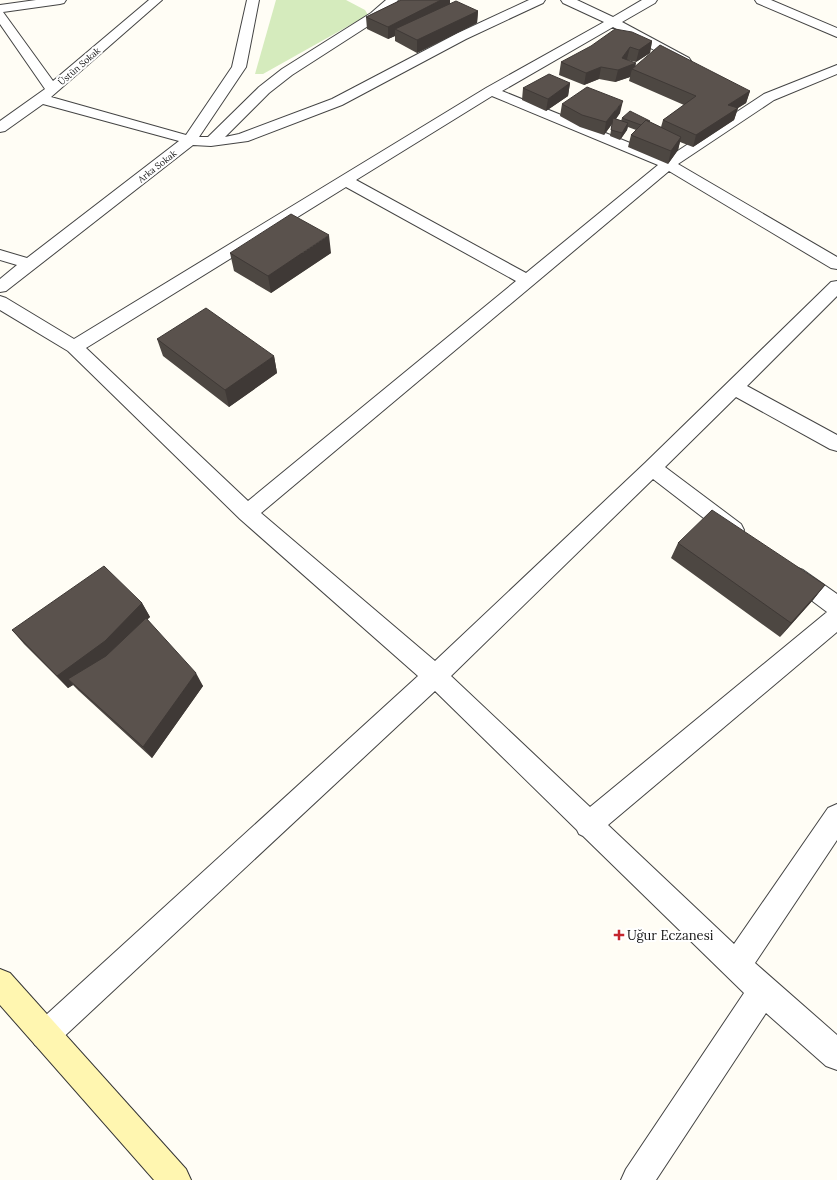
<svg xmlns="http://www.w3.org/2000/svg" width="837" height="1180" font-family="Lora,serif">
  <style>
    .green { fill: #d5ebbd }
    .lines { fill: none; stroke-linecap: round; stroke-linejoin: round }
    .street-casing { stroke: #444; stroke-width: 2 }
    .secondary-casing { stroke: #333; stroke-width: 2 }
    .street { fill: #fff; fill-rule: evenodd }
    .secondary { fill: #fff6b0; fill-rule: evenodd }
    .wall { fill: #4d4742 }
    .shaded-wall { fill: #3f3936 }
    .building { fill: #5a524d; stroke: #3f3936 }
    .poi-dot { fill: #c4262e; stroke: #fff; stroke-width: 1.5 }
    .labels { text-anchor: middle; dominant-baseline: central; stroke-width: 4; stroke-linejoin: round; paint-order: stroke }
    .far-street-label { font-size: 9px; fill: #111; stroke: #fff }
    .near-poi-label { font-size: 13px; fill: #111; stroke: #fff; text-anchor: start }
  </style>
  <rect width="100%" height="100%" fill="#fffdf5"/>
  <path class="green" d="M276,0H346L365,10L368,15L263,74H255Z"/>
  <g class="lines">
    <defs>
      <path id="street" d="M36,0H66L64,3L60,4L3,12L53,81L149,0H162L51,97L186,135L232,67L247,0H259L246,67L199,137H208L259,87L282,69L371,13L386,0H398L392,9L379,19L292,75L269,93L225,137L239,134L332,99L458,33L529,0H545L543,3L466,39L342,105L248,141L211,146L193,145L6,291L0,292V279L17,265L0,260V250L27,258L179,141L43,104L5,131L0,132V121L45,89L0,24V5Z
        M561,0H577L613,17L642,0H657L655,3L622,22L689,58L691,61L689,64H679L613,27L502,91L667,158L764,94L837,65V74L774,100L678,164L837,257V269L831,268L669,171L261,513L435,661L645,463L831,282L837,281V296L747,386L837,435V451L830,449L736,397L665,467L741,524L744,530L741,536L734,538L727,536L653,479L451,676L590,807L827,612L787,582L784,576L787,570L795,567L803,570L837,594V632L608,825L734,944L828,808L837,804V840L755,963L837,1035V1070L826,1066L766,1013L656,1180H621L626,1169L744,993L583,836L579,834L577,830L435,691L55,1045L45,1050L35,1045L30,1035L35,1025L418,676L240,519L68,351L0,310V296L6,298L74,339L486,88L604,22L563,3ZM492,96L658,165L526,273L356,180ZM346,187L516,281L248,501L86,348Z
        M755,0H771L837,28V37L757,3Z"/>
      <path id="secondary" d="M0,969L10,973L186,1169L191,1180H154L0,1005Z"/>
    </defs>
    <use href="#street" class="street-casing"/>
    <use href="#secondary" class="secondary-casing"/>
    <use href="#street" class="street"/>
    <use href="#secondary" class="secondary"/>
  </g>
  <path class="wall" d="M401,0H450V4L478,11L477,23L417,53L395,41V36L388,39L367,29L366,17Z
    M652,41L650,53L636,62L627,60L635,66L750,91L746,103L738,108L734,120L693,147L680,142L678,150L668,164L628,147L631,135L636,130L628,127L627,130L620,140L610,136L612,124L604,135L580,127L560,116L562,104L620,113L616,119L621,121L622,118L650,122L661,127L663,120L684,105L629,81L630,77L615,82L599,79L584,85L559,75L561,62Z
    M570,83L568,96L546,111L522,100L523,88Z
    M230,253H331L271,293L234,271Z
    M157,339L274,356L277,373L229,407L163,356Z
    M678,543L825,585L813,600L780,637L671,558Z
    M142,603L150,617L147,619L203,686L152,758L79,691L73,685L68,688L24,644L12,630Z"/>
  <path class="shaded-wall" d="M441,0H450V8L395,29V36L388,39V27Z
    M478,11L477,23L417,53V40Z
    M652,41L650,53L636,62L639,50Z
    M630,47L627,59L620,69L636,63L635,70L632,69L630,77L615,82L618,70L622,58Z
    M601,67L599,79L584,85L586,73Z
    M570,83L568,96L546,111L548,99Z
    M750,91L746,103L738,108L734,120L693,147L696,135L728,105Z
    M623,101L620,113L604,135L606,122Z
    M628,123L627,130L620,140L622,133Z
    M681,137L678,150L668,164L671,151Z
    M329,235L331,253L271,293L268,276Z
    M274,356L277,373L229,407L225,390Z
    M825,585L813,600L780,637L791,623Z
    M142,603L150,617L114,654L68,679L73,685L68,688L57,676Z
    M196,673L203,686L152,758L143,747Z"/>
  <path class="building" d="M401,0H441L388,27L366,17Z
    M456,1L478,11L417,40L395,29Z
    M615,29L632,32L652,41L639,50L630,47L622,58L636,63L618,70L601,67L586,73L561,62L591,46Z
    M660,45L750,91L728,105L738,108L696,135L663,120L696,96L632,69Z
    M549,74L570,83L548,99L523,88Z
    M587,87L623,101L606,122L582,115L562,104Z
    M630,111L650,121L649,122L646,120L641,125L622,118Z
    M613,118L628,123L622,133L611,130Z
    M646,120L681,137L671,151L631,135Z
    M291,214L329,235L268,276L230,253Z
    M206,308L274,356L225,390L157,339Z
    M712,510L825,585L791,623L678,543Z
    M104,566L142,603L105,641L57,676L12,630Z
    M146,618L196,673L143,747L68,679L106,656Z"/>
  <path class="poi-dot" d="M617 929h4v4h4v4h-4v4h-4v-4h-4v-4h4z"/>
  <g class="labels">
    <g class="far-street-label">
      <text transform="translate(79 66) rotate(-41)">Üstün Sokak</text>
      <text transform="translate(157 166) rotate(-38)">Arka Sokak</text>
    </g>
    <g class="near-poi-label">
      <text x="627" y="935">Uğur Eczanesi</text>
    </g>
  </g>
</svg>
